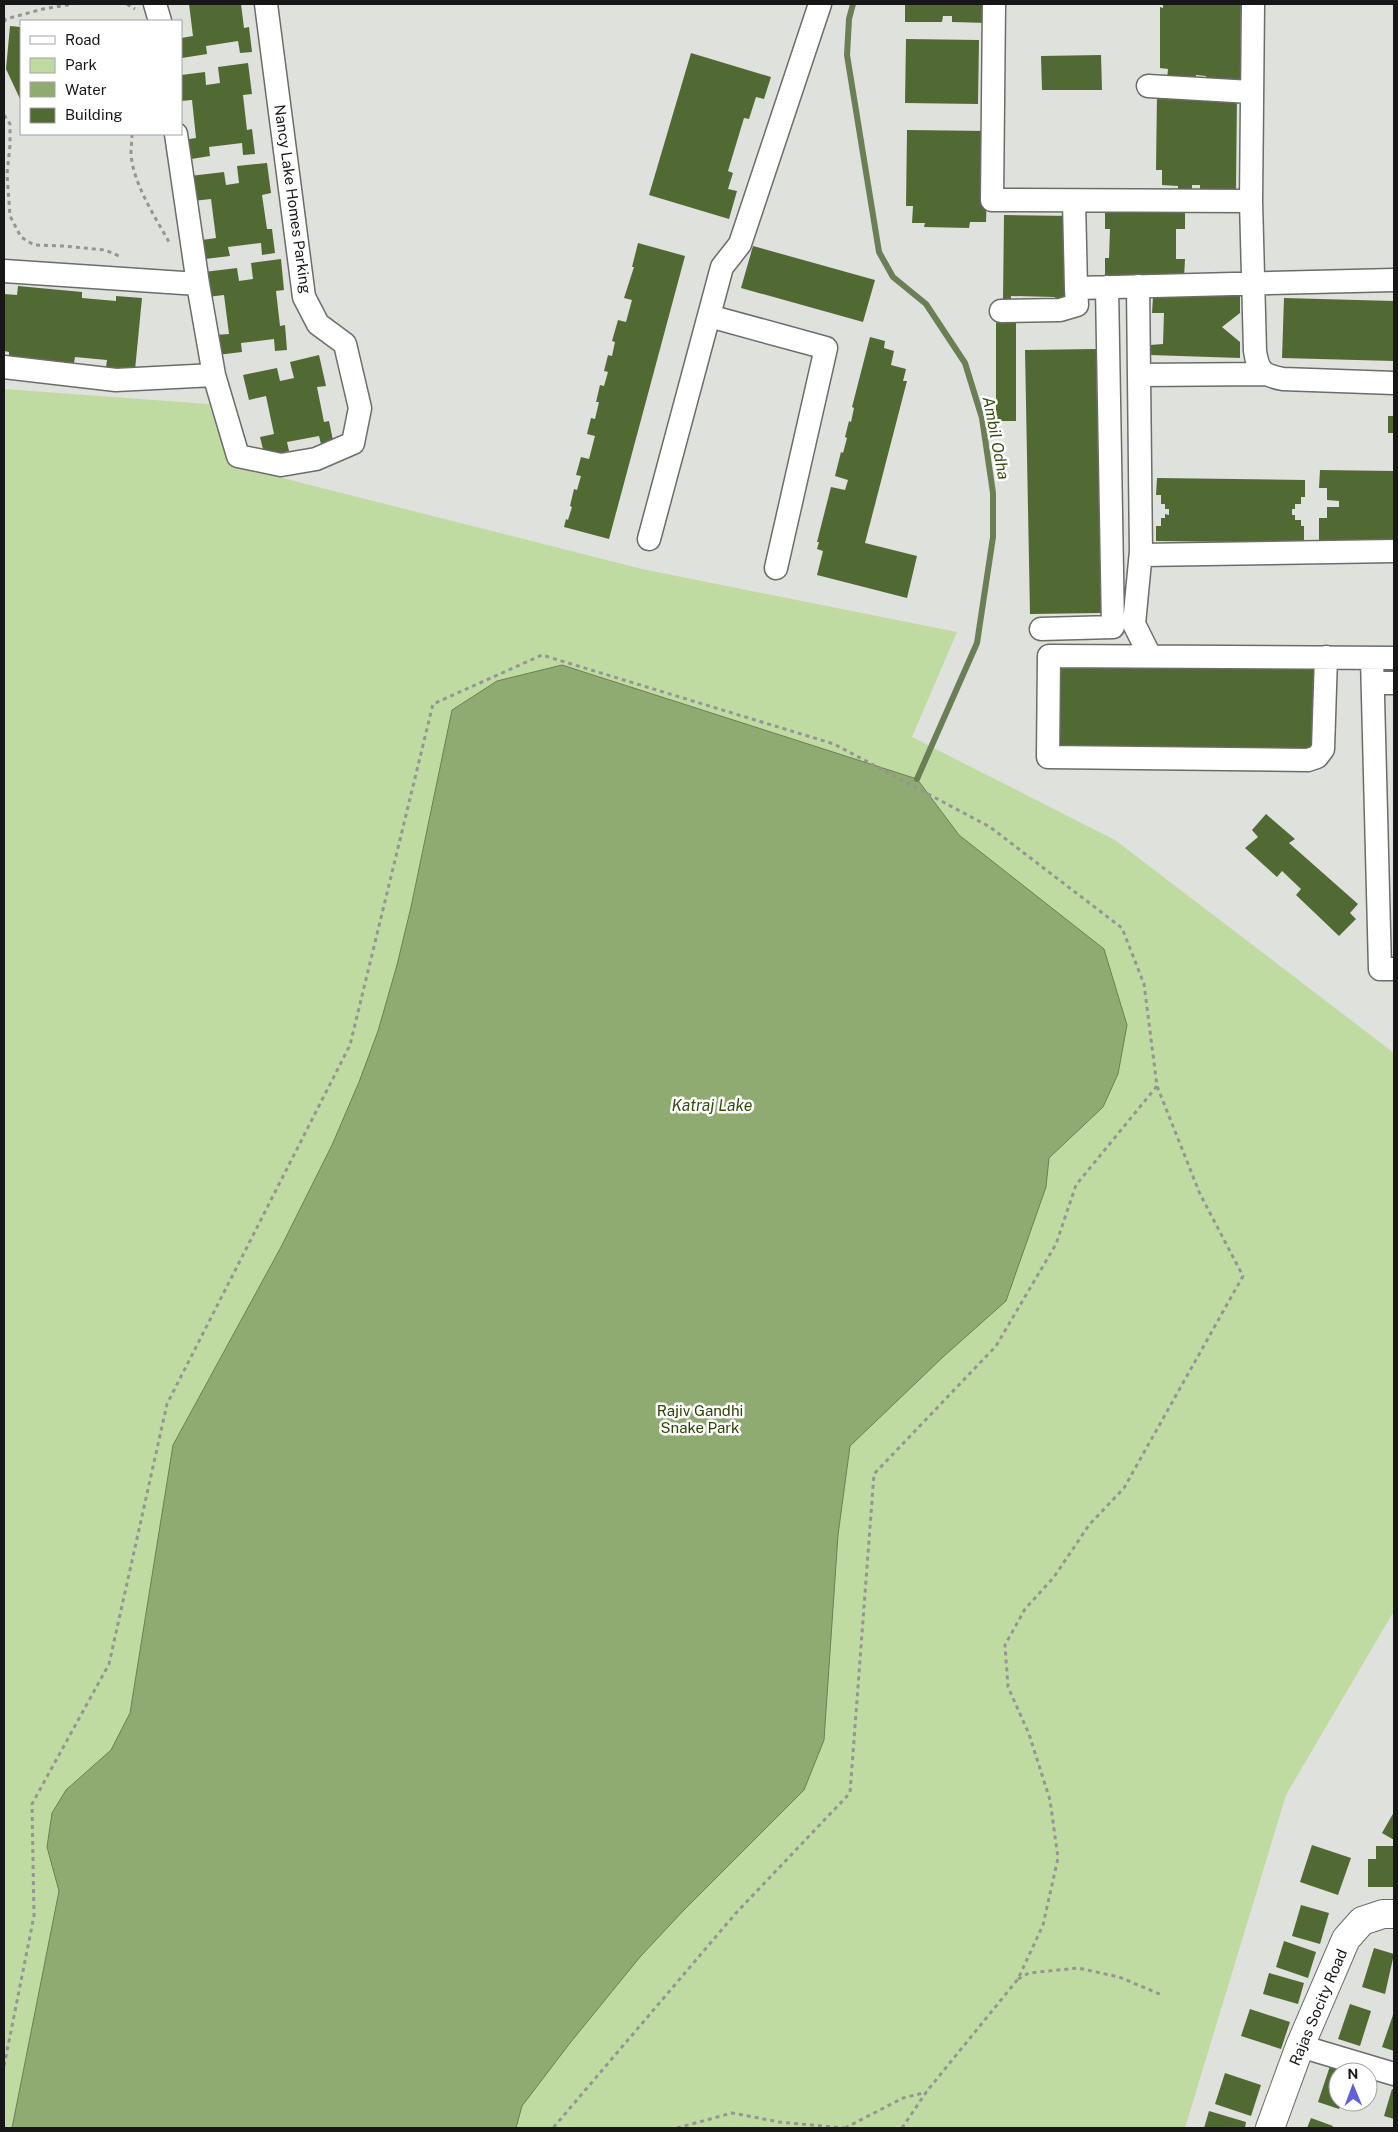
<svg xmlns="http://www.w3.org/2000/svg" width="1398" height="2132" font-family="'Public Sans',sans-serif">
  <style>
    .green { fill: #bfdba2 }
    .water { fill: #90ab72; stroke: #6b7f56 }
    .lines { fill: none; stroke-linecap: round; stroke-linejoin: round }
    .stream { stroke: #6b7f56; stroke-width: 6 }
    .building { fill: #516a34 }
    .street-casing { stroke: #6b6d69; stroke-width: 25 }
    .secondary-casing { stroke: #6b6d69; stroke-width: 30 }
    .path { stroke: #959693; stroke-width: 3; stroke-dasharray: 4 4; stroke-linecap: butt }
    .street { stroke: #fff; stroke-width: 22 }
    .secondary { stroke: #fff; stroke-width: 28 }
    .labels { text-anchor: middle; dominant-baseline: central; stroke-width: 5; stroke-linejoin: round; paint-order: stroke }
    .street-label { font-size: 15px; fill: #161716; stroke: #fff }
    .park-label { font-size: 15px; fill: #2b4301; stroke: #fff }
    .water-label { font-size: 16px; font-style: italic; fill: #344d0f; stroke: #fff }
  </style>
  <rect width="100%" height="100%" fill="#dfe1dd"/>
  <path class="green" d="M4,389L222,405L231,465L642,569L957,632L912,737L1115,840L1394,1053V1611L1286,1795L1185,2128H4Z"/>
  <path class="water" d="M562,665L917,779L959,835L1104,949L1127,1025L1118,1074L1103,1107L1049,1158L1046,1187L1006,1301L943,1357L850,1446L838,1535L824,1740L804,1790L683,1911L640,1957L570,2043L522,2106L516,2128H12L59,1891L47,1847L52,1813L66,1790L111,1750L130,1713L173,1445L281,1247L332,1145L359,1082L378,1031L397,965L411,907L452,710L497,681Z"/>
  <g class="lines">
    <path class="stream" d="M853,4L849,19L847,55L879,252L893,277L926,304L965,363L982,418L993,493V537L977,643L917,779"/>
  </g>
  <path class="building" d="M189,4H241L244,28L249,27L252,52L240,53L238,41L206,46L207,54L182,58L181,38L193,36Z
    M905,4H986L989,23L952,22V16H943L942,22H905Z
    M1163,4H1241L1240,85H1206V76L1196,75L1195,85L1167,80L1168,69L1160,68V7L1163,8Z
    M10,26L21,27V101L6,69Z
    M906,39L979,40L978,104L905,103Z
    M691,53L771,77L764,99L756,97L749,119L744,118L728,171L733,173L728,189L737,191L729,219L649,195Z
    M1101,55L1102,90H1042L1041,56Z
    M248,63L252,94L243,95L247,130L252,129L255,154L243,155L242,143L209,147L210,156L185,160L183,140L196,138L192,100L181,101V75L205,72L206,85L220,83L218,67Z
    M1157,93L1237,94L1236,189H1200V185H1192V189H1178V186L1162,185V170H1156Z
    M907,130L989,131L986,222H970L969,228L924,227L925,223H912L913,206H906Z
    M267,163L271,193L262,195L267,229H272L275,253L262,255L261,243L228,247L230,256L205,259L202,240L216,238L211,199L193,201L190,176L224,172L226,185L239,183L237,166Z
    M1105,208L1185,209V229H1176V259H1185L1184,278L1105,277V258H1109L1110,229H1105Z
    M1004,215L1074,216L1073,301L1056,303L1055,297L1011,296V300H1003Z
    M638,243L685,256L609,539L564,527L566,519L568,520L572,507L570,506L574,489L577,490L581,476L576,475L581,457L589,459L595,436L587,434L591,418L595,419L599,402H596L600,385L604,386L608,372L604,371L608,355L612,356L615,342L612,341L618,320L626,322L632,300L624,298L634,267H632Z
    M753,246L875,280L863,322L741,288Z
    M281,259L284,290L276,291L280,326L285,325L287,350L275,351L274,339L241,343L242,352L217,355L215,335L229,334L224,295L207,297L204,272L237,268L239,281L253,279L251,263Z
    M18,286L82,292V298L116,301V296L142,298L135,370L106,367L107,360L75,357L74,363L9,357V352L4,351V294L17,295Z
    M1167,290L1240,296V313L1222,327L1240,342V358L1150,355V345L1163,344L1164,313H1152L1153,297L1167,298Z
    M1284,298L1394,301V361L1282,358Z
    M996,323H1016V421H996Z
    M870,337L885,341L884,348L894,351L891,365L906,369L903,381H907L865,543L917,556L907,598L817,575L823,551L817,549L819,542H817L831,487L845,490L848,480L835,476L841,452L843,453L847,438L845,437L849,421L851,422L854,408L852,407Z
    M1096,349L1101,613L1030,614L1025,350Z
    M319,355L326,386L317,387L324,422L329,421L334,445L322,448L319,436L287,442L289,451L265,457L260,437L274,434L266,396L249,400L243,375L277,368L280,381L294,378L290,362Z
    M1388,416H1394V433H1388Z
    M1320,470L1394,471V542L1319,541V518H1327V507H1339V501L1327,500V488H1319Z
    M1157,478L1305,480V497H1301V504H1295V509H1292V515H1295V520H1301V526H1304V543L1156,541V526H1161V518H1165V514L1169,515V509H1165V504H1161V495H1156Z
    M1057,664H1319V751L1057,752Z
    M1266,814L1295,839L1289,843L1358,904L1350,913L1356,919L1339,936L1296,895L1301,889L1282,871L1277,877L1245,848L1258,837L1252,830Z
    M1394,1812V1840L1382,1833Z
    M1312,1845L1351,1858L1338,1895L1300,1882Z
    M1376,1846H1394L1393,1887H1368V1859H1376Z
    M1301,1905L1329,1913L1320,1944L1292,1936Z
    M1284,1941L1316,1952L1308,1978L1276,1967Z
    M1374,1948L1394,1954L1385,1994L1362,1987Z
    M1269,1973L1304,1983L1298,2004L1263,1994Z
    M1350,2004L1371,2011L1360,2046L1338,2039Z
    M1250,2009L1290,2022L1281,2049L1241,2036Z
    M1394,2012V2051L1382,2047Z
    M1330,2066L1347,2072H1338V2102H1342L1339,2109L1318,2102Z
    M1225,2073L1261,2085L1251,2116L1215,2104Z
    M1392,2089L1394,2090V2119L1384,2116Z
    M1209,2111L1246,2122L1245,2128H1204Z
    M1311,2118L1333,2126L1332,2128H1307Z"/>
  <g class="lines">
    <defs>
      <path id="street" d="M155,4L160,21
        M994,4L992,200L1251,201
        M1253,4L1251,201L1255,351C1258,371 1262,375 1283,379L1394,383
        M1148,86L1251,92
        M1074,201L1076,288L1394,280
        M4,271L198,284L176,134
        M198,284L214,375L238,456L281,465L316,459L353,443L360,408L345,344L318,324L304,297L266,4
        M1138,286L1141,555L1394,551
        M1001,311L1060,310L1077,305L1076,288
        M709,316L826,348L776,568
        M4,367L116,380L214,375
        M1139,375L1266,374
        M649,539L722,267L740,244L820,4
        M1141,551L1134,624L1150,656
        M1041,629L1113,627L1107,287
        M1326,657L1323,749L1317,757L1308,760L1048,757L1049,656L1394,658
        M1372,658L1380,969H1394
        M1373,683H1394
        M1300,2046L1394,2074"/>
      <path id="secondary" d="M1270,2128L1300,2046L1346,1939L1362,1921L1383,1914H1394"/>
    </defs>
    <use href="#street" class="street-casing"/>
    <use href="#secondary" class="secondary-casing"/>
    <path class="path" d="M127,4L135,9
      M4,22L6,19L43,9L73,4
      M4,115L10,124V145L7,174L10,216L21,237L34,245L63,246L105,250L119,256
      M132,134C132,140 131,147 131,154C133,184 156,218 170,244
      M1018,1979L1029,1973L1078,1968L1119,1977L1162,1995
      M4,2066L34,1916L32,1804L109,1664L167,1404L350,1045L433,704L542,655L834,744L990,827L1122,928L1144,984L1157,1086L1076,1185L1056,1244L996,1346L874,1474L850,1793L736,1913L553,2128
      M677,2128L732,2113L779,2122L844,2128
      M845,2128L903,2098L927,2092
      M902,2128L927,2091L1018,1979L1043,1925L1058,1858L1050,1800L1029,1734L1008,1687L1005,1645L1025,1609L1054,1577L1089,1525L1124,1488L1243,1276L1200,1194L1157,1086"/>
    <use href="#street" class="street"/>
    <use href="#secondary" class="secondary"/>
  </g>
  <g class="labels">
    <g class="street-label">
      <text transform="translate(293 199) rotate(82)">Nancy Lake Homes Parking</text>
      <text transform="translate(1318 2007) rotate(-67)">Rajas Socity Road</text>
    </g>
    <g class="park-label">
      <text x="700" y="1410">Rajiv Gandhi<tspan x="700" dy="17">Snake Park</tspan></text>
    </g>
    <g class="water-label">
      <text transform="translate(996 438) rotate(79)">Ambil Odha</text>
      <text x="712" y="1105">Katraj Lake</text>
    </g>
  </g>
  <rect width="1398" height="2132" fill="none" stroke="#161716" stroke-width="10"/>
  <rect x="20" y="20" width="162" height="115" fill="#ffffff" stroke="#a2a2a2"/>
  <rect x="30" y="36" width="25" height="8" fill="#ffffff" stroke="#a2a2a2"/>
  <text x="65" y="45" font-size="15" fill="#161716">Road</text>
  <rect x="30" y="58" width="25" height="15" fill="#bfdba2" stroke="#a2a2a2"/>
  <text x="65" y="70" font-size="15" fill="#161716">Park</text>
  <rect x="30" y="82" width="25" height="15" fill="#90ab72" stroke="#a2a2a2"/>
  <text x="65" y="95" font-size="15" fill="#161716">Water</text>
  <rect x="30" y="108" width="25" height="15" fill="#516a34" stroke="#a2a2a2"/>
  <text x="65" y="120" font-size="15" fill="#161716">Building</text>
  <g transform="translate(1353 2087) rotate(359)"><circle r="24" fill="#ffffff" stroke="#a2a2a2"/>
  <path d="M0-4L9 19L0 12L-9 19Z" fill="#6160d9"/>
  <text y="-8" font-size="14" font-weight="bold" text-anchor="middle" fill="#161716">N</text>
  </g>
</svg>
